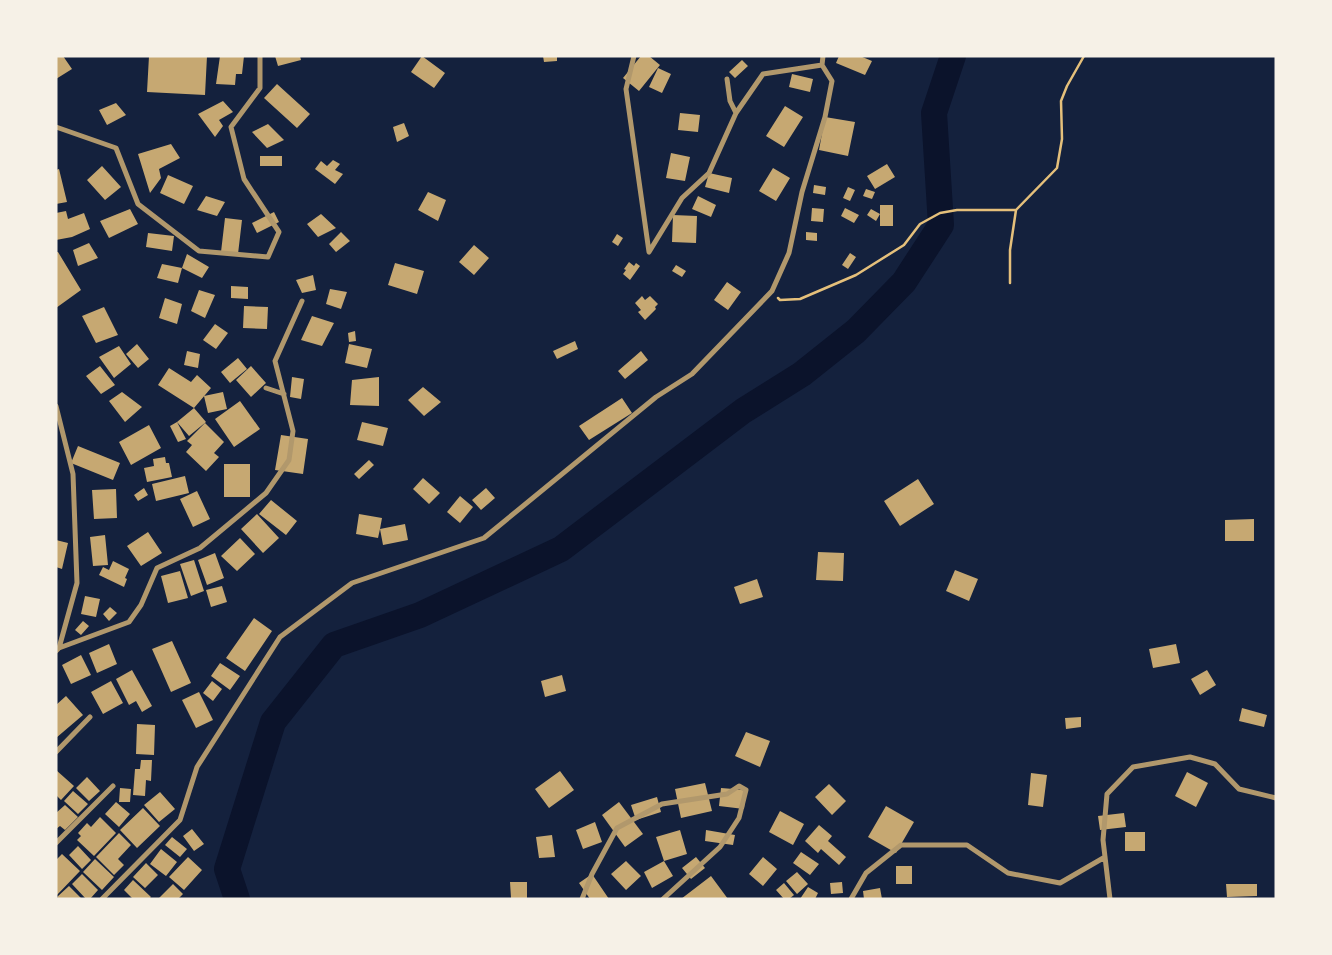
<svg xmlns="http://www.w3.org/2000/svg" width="1332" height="955" font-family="Signika,sans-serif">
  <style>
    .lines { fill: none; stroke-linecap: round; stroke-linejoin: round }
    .river { stroke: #0b132b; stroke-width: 26 }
    .building { fill: #c6a872 }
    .path { stroke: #e5c07b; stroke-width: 2.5 }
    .minor { stroke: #b1986c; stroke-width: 5 }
  </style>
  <rect width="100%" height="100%" fill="#14213d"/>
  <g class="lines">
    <path class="river" d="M237,899L227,869L273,722L334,645L420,615L561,549L743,411L802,374L856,331L904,282L941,225L934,113L953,56"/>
  </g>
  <path class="building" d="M56,56H63L72,69L56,79Z
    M149,56H207L205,95L147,92Z
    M220,56H244L242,74H236L235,85L216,84Z
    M275,56H300L301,60L278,66Z
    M422,56L445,73L434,88L411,72Z
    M543,56H557V61L544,62Z
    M641,56H649L660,65L639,91L623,78Z
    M839,56H860L872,61L865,75L836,63Z
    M742,60L748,66L735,78L729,72Z
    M658,68L671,74L662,93L649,87Z
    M792,74L813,79L810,92L789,87Z
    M277,84L310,114L297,128L264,98Z
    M223,101L233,112L219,120L223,126L215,137L198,114Z
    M116,103L126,115L107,125L99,110Z
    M785,106L803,117L784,147L766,136Z
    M680,113L700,115L698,132L678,130Z
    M825,117L855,122L848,156L819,150Z
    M404,123L409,136L397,142L393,127Z
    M268,124L284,140L267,148L252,132Z
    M171,144L180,158L159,169L161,178L150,193L138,154Z
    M671,153L690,157L685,181L666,178Z
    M260,156H282V166H260Z
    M333,160L340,164L335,170L343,174L335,184L315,169L321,161L327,166Z
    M887,164L895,177L875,189L867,176Z
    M102,166L121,187L105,200L87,180Z
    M773,168L790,178L776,201L759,191Z
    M59,169L67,202L56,204V170Z
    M709,173L732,178L729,193L705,187Z
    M168,175L193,186L184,204L160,193Z
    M814,185L826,187L825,195L813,193Z
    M848,187L855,190L850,201L843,198Z
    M866,189L875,192L872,199L863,196Z
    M428,192L446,200L438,221L418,210Z
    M206,196L225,202L217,216L197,210Z
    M698,196L716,205L711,217L692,209Z
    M880,205H893V226H880Z
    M812,208L824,209L823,222L811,221Z
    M845,208L859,215L854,223L841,216Z
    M130,209L138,224L109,238L100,221Z
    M871,209L880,214L876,221L867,215Z
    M66,211L68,219L84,213L90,229L72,237L56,240V213Z
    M274,212L279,222L257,233L252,223Z
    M321,214L336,228L318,237L307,224Z
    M673,215L697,216L696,243L672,242Z
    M225,218L242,220L238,254L221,252Z
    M341,232L350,241L336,252L329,244Z
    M806,232L817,233V241L806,240Z
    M148,233L174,236L172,251L146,247Z
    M617,234L623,238L618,246L612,242Z
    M89,243L98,258L78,266L73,250Z
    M474,245L489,258L474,275L459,262Z
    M56,252H58L81,290L56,308Z
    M850,253L856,257L848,269L842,265Z
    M187,254L209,267L202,278L182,268Z
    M629,262L634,266L636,263L640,266L630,280L623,274L626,270L624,269Z
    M395,263L424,271L417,294L388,285Z
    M162,264L182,268L178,283L157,278Z
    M676,265L686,271L682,277L672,271Z
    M313,275L316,290L302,293L296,280Z
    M727,282L741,292L728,310L714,300Z
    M231,286L248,287V299L231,298Z
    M330,289L347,292L341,309L326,304Z
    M199,290L215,295L205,318L191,311Z
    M642,296L645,300L650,296L658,304L655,307L656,309L645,320L638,312L641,310L635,303Z
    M165,298L182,304L177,324L159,318Z
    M244,306L268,307L267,329L243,328Z
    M104,307L118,335L96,343L82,316Z
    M312,316L334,323L322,346L301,340Z
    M215,324L228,333L216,349L203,340Z
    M355,331L356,341L349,342L348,333Z
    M575,341L578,349L557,359L553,351Z
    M137,344L149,359L138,368L126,354Z
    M349,344L372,349L367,368L345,363Z
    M119,346L131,364L114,378L99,357Z
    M187,351L200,354L198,368L184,365Z
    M641,351L648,360L625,379L618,371Z
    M238,358L247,369L230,383L221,372Z
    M100,366L115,385L101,394L86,376Z
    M251,366L266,383L251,397L236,380Z
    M169,368L191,382L197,375L211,388L194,408L158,385Z
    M292,377L304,379L301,399L290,397Z
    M379,377V406L350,405L352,380Z
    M423,387L441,402L424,416L408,400Z
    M122,392L142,407L125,422L109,401Z
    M223,392L227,409L208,413L204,396Z
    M622,398L632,413L589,440L579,426Z
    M240,401L260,429L234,447L215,419Z
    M194,408L206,422L189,436L177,422Z
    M177,422L186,439L178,442L170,426Z
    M362,422L388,428L383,446L357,440Z
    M205,423L224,442L214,453L219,457L206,471L186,452L192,445L187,441Z
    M149,425L161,448L131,465L119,442Z
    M281,435L308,439L303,474L275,470Z
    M78,446L120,463L113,480L71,463Z
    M165,457L166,463H169L172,477L147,482L144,468L154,466L153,459Z
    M369,460L374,465L359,479L354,474Z
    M224,464H250V497H224Z
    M185,476L189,493L156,501L152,484Z
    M423,478L440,493L429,504L413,489Z
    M918,479L934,504L900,526L884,501Z
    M144,488L148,495L138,501L134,495Z
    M486,488L495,498L481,510L472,500Z
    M116,489L117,518L94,519L92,490Z
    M197,491L210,519L193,527L180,499Z
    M460,496L473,507L460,523L447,512Z
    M271,500L297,521L286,535L259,514Z
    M257,514L279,538L263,553L241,529Z
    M359,514L382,518L380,529L405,524L408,540L383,545L380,529L378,538L356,534Z
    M1254,519V541H1225V520Z
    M148,532L162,553L141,566L127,546Z
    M105,535L108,565L93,566L90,537Z
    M240,538L255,554L237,571L221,556Z
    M56,540L68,543L62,569L56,567Z
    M818,552L844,553L843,581L816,580Z
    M215,553L224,578L207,585L198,560Z
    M194,560L204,591L191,596L180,564Z
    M113,561L129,569L125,578L127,579L124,587L99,575L103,567L109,570Z
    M955,570L978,579L969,601L946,591Z
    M180,571L188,598L168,603L161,576Z
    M757,579L763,597L740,604L734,587Z
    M222,586L227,602L211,607L206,590Z
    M85,596L100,599L96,617L81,614Z
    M110,607L117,613L109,621L103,614Z
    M254,618L272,631L245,671L226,658Z
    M83,621L89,626L81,635L75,630Z
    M172,641L191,683L171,692L152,649Z
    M109,644L117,664L97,673L89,653Z
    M1176,644L1180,663L1153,668L1149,649Z
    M81,655L91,675L71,684L62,665Z
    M220,663L240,676L230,690L211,676Z
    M132,670L152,706L142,712L136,701L129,705L116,679Z
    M1207,670L1216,685L1200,695L1191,679Z
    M562,675L566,691L545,697L541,681Z
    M111,681L123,703L103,714L91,692Z
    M212,681L222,689L213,701L203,693Z
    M199,692L213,720L196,728L182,700Z
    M66,696L83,715L56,738V705Z
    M1242,708L1267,715L1264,727L1239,721Z
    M1081,717V727L1066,729L1065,718Z
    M137,724L155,725L154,755L136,754Z
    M746,732L770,741L760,767L735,756Z
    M141,760H152L151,781L146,780L145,796L133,795L135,769H140Z
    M56,770L74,786L61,800L56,795Z
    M560,771L574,790L549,808L535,789Z
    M1187,772L1208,783L1196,807L1175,796Z
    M1031,773L1047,775L1043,807L1028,805Z
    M87,777L100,791L89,801L76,788Z
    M705,783L712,811L681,818L675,789Z
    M829,784L846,801L832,815L815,797Z
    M120,788L131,789L130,802H119Z
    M721,788L746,790L744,809L719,806Z
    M73,791L88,804L78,814L64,801Z
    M160,792L175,809L159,822L144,805Z
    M657,797L661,812L636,820L631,805Z
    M116,802L130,814L119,827L105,814Z
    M619,802L643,834L625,847L602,815Z
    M65,805L78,817L65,830L60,826L56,829V813Z
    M886,806L914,822L896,853L868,837Z
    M143,808L160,826L137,848L120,830Z
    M780,811L804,824L793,845L769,832Z
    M1124,813L1126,827L1100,830L1098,816Z
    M100,817L116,833L94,856L77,840L81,836L78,833L87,823L91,827Z
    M595,822L602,842L583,849L576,830Z
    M819,825L832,836L828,841L846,857L839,865L821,849L818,853L805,841Z
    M192,829L204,844L194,851L183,836Z
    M680,830L687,854L664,861L673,876L652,888L644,872L664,861L656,837Z
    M706,830L735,835L733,845L705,841Z
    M1125,832H1145V851H1125Z
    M119,833L131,845L118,859L124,865L114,875L96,857Z
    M552,835L555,857L539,858L536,837Z
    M172,837L187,849L180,857L165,845Z
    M78,846L91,860L82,869L69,855Z
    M161,849L177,862L166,876L150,864Z
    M801,852L819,864L810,875L793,863Z
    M62,854L80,871L56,896V860Z
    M188,857L202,870L184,890L169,877Z
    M696,857L705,868L691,879L682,868Z
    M763,857L777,869L763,886L749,874Z
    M95,859L114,877L102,890L83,872Z
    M626,861L641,876L626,890L611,874Z
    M146,863L158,875L145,888L133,877Z
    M896,866H912V884H896Z
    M797,872L808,884L797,894L786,881Z
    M82,874L98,890L90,899H86L72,884Z
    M592,874L609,899H590L579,883Z
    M711,876L728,899H681Z
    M133,880L151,897L149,899H133L124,890Z
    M510,882H527V898H511Z
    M842,882L843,893L831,894L830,883Z
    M784,883L794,895L789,899H784L776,890Z
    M173,884L183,894L178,899H158Z
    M1226,884H1257V896L1227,897Z
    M69,886L82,899H59L57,897Z
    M808,887L818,893L815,899H800Z
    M880,888L882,899H864L863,891Z"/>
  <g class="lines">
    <path class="path" d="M1010,283V250L1016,210
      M778,298L780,300L800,299L856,275L904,245L920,224L940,213L957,210H1016L1057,168L1062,139L1061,101L1067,86L1084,56"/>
    <path class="minor" d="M822,65L823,56
      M727,79L730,101L736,113
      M56,127L116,148L138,204L199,251L268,257L279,232L244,179L231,127L260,88V56
      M266,388L284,394
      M56,406L73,474L77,583L59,648L56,651
      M59,648L129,622L141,605L157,568L200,548L266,493L289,460L293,431L275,361L302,301
      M56,752L90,717
      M56,843L113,786
      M102,899L180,820L197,767L280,637L352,583L484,538L656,397L692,374L772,291L789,253L802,192L825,117L832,81L822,65L763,74L736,113L709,173L682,198L649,252L626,89L634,56
      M582,899L592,874L617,828L662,804L727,794L739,786L746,790L739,818L720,847L663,899
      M851,899L866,873L901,845H967L1008,873L1060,883L1105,857
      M1110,899L1103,840L1107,794L1133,767L1190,757L1215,764L1239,789L1276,798"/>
  </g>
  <rect width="1332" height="955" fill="none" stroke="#f6f1e7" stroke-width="115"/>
</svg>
